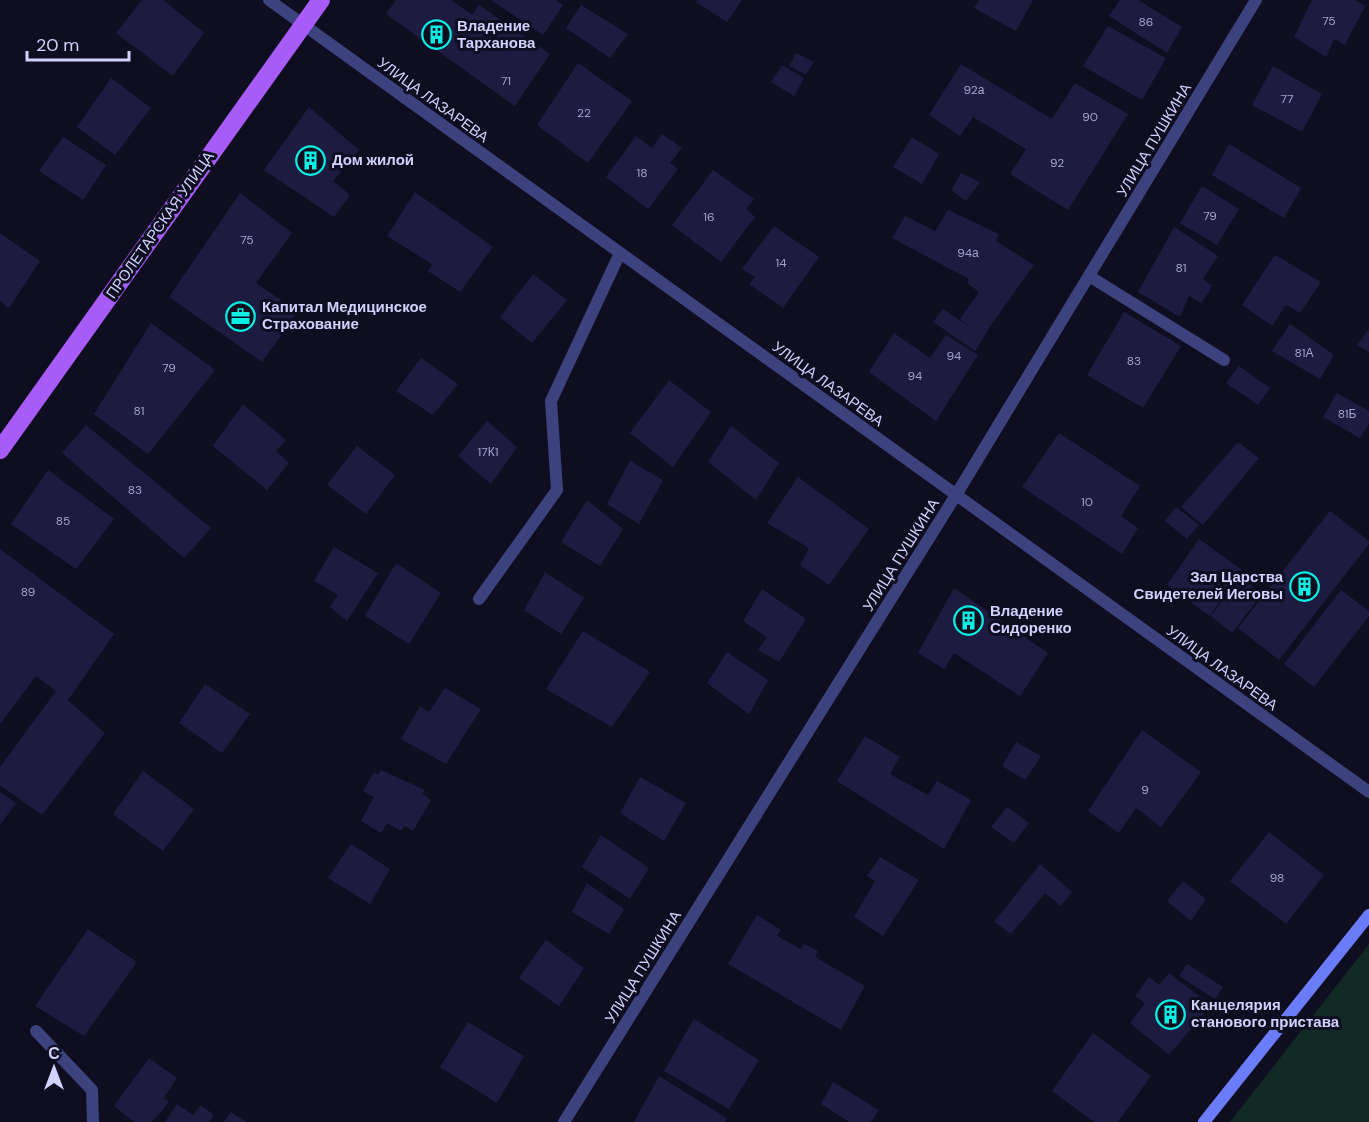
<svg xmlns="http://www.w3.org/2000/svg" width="1369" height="1122" font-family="'DM Sans',sans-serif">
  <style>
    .green { fill: #112a26 }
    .building { fill: #1d1b40 }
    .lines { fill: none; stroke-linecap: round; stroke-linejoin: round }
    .lane { stroke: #3b427d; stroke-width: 12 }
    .street { stroke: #3b427d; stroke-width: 12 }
    .secondary { stroke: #6b7cf8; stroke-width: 12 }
    .primary { stroke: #a75cf8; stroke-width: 18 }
    .labels { text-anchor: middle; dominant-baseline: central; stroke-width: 6; stroke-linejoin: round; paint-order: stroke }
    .number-label { font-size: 12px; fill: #a3a4ce }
    .poi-label { font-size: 15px; font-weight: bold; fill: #d0d1fd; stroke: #0f0e20; text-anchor: start }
    .street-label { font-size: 15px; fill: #d0d1fd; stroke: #0f0e20 }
  </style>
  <rect width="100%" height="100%" fill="#0f0e20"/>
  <path class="green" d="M1369,944V1122H1230Z"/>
  <path class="building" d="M142,0H163L204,33L173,76L116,33Z
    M396,0H451L472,15L479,5L550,54L515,106L386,14Z
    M491,0H556L563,5L543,35Z
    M697,0H742L727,22L696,2Z
    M979,0H1033L1016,31L974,8Z
    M1120,0H1138L1182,27L1167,53L1109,16Z
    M1312,0H1355L1365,6L1345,45L1334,39L1326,57L1294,37Z
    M581,5L628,34L610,58L566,28Z
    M1108,26L1166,58L1142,100L1083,66Z
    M796,53L814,62L806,75L789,66Z
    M578,63L632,101L588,163L537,125Z
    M961,64L1052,119L1075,83L1128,114L1068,210L1010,174L1026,149L973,117L960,136L929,115Z
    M782,65L804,78L794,96L771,82Z
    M1273,66L1322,94L1302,132L1252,105Z
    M111,78L151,108L115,155L77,127Z
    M309,107L359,150L333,181L350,195L334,217L264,170Z
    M662,134L682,148L670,163L678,169L648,209L606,177L636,136L652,148Z
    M63,137L106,165L83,200L39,171Z
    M912,137L939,154L922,184L893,167Z
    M1229,144L1301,188L1284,218L1212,175Z
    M713,170L754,199L746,209L755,217L721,262L672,225Z
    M961,173L980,182L966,201L951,190Z
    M1202,186L1239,209L1217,245L1180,223Z
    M415,192L493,247L460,292L428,271L432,264L387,236Z
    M240,193L292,233L256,283L298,312L262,362L169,297Z
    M948,210L999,234L996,241L1034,265L993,322L975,351L933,322L943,309L973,329L960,319L979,292L967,283L969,279L892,238L905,216L935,231Z
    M774,226L819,257L783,308L749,284L755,277L742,269Z
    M1174,227L1218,256L1203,279L1212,286L1202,303L1189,296L1180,317L1138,292Z
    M0,233L40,261L9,308L0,301Z
    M1275,255L1321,282L1300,313L1286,305L1272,326L1242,305Z
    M533,274L567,300L532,343L500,317Z
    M1124,312L1181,346L1143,408L1087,375Z
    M151,323L215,370L148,454L94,414Z
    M1290,324L1334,355L1320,379L1272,351Z
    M1369,329V352L1357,345Z
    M894,333L930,358L946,335L978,355L936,421L869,372Z
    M421,358L458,384L433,415L396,391Z
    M1239,366L1270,388L1258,405L1226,383Z
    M669,380L711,412L673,467L630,433Z
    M1337,393L1369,411V424L1360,438L1323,417Z
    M243,404L286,440L276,451L289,463L267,490L213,446Z
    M487,421L517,447L491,484L458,456Z
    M86,425L211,528L184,558L62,453Z
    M731,426L779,463L756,500L708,462Z
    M1059,433L1140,486L1121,516L1138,528L1122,554L1022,487Z
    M1238,442L1259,458L1203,525L1181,507Z
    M357,446L395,475L366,514L327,485Z
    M630,461L663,480L639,524L607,504Z
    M48,470L114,519L76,569L11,524Z
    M798,477L869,529L829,585L800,565L809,548L767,523Z
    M587,500L623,529L600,566L561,542Z
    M1176,507L1199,525L1187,539L1165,521Z
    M1330,511L1369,541V544L1279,660L1238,628Z
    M1199,539L1242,570L1210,616L1167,585Z
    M334,547L378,573L347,621L330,607L338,595L314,581Z
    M0,549L114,634L68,700L62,695L105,733L42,815L0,785V767L56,691L36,676L0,724Z
    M396,563L441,593L409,644L365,616Z
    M545,572L584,598L561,634L524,610Z
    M1240,577L1262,594L1232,633L1211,616Z
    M954,588L1048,653L1020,696L954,653L944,669L918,653Z
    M762,589L806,619L779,662L758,650L767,637L743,621Z
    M1341,590L1369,611V616L1314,687L1284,664Z
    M583,631L650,672L612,727L546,689Z
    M727,652L768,680L749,714L707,683Z
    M205,684L250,714L222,753L179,723Z
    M445,688L481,709L446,764L401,739L420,706L429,712Z
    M1142,730L1201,772L1161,827L1136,808L1119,833L1088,811Z
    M865,736L900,757L890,774L928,795L937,781L971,800L944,849L837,781Z
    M1016,742L1041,756L1025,780L1002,766Z
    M381,770L425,790L422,794L431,800L413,831L405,826L401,831L387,823L381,833L361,821L374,797L363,791L374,772L378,775Z
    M143,771L194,809L163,851L113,814Z
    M640,777L686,803L664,841L620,813Z
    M0,792L16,803L0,825Z
    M1007,807L1029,823L1014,843L991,827Z
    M1269,832L1324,875L1286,924L1230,881Z
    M601,835L649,868L630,899L582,867Z
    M351,844L390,869L370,904L328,878Z
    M880,857L919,880L883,936L854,917L875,881L867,876Z
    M1040,864L1072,892L1061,906L1045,893L1011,934L994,922Z
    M1183,881L1206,899L1191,921L1167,901Z
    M587,883L624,909L609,934L572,912Z
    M757,915L781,930L777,936L801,949L804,944L818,951L815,957L865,986L841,1030L728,964Z
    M88,929L137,962L84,1036L35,1006Z
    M546,940L584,968L559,1006L519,978Z
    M1187,964L1223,987L1215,999L1179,976Z
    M1169,973L1211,1005L1169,1055L1130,1023L1145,1003L1135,996L1149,977L1159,985Z
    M694,1019L759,1060L729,1109L664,1071Z
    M468,1022L524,1056L497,1103L440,1067Z
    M1093,1033L1151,1076L1118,1122H1094L1052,1091Z
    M149,1058L177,1078L164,1098L169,1102L152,1122H134L114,1106Z
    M659,1076L727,1118L725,1122H634Z
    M833,1082L879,1110L871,1122H849L821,1104Z
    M177,1104L193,1115L201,1105L214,1115L209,1122H165Z
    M231,1112L246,1122H224Z"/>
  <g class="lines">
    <path class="lane" d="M1089,276L1224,360
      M479,599L557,490L551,401L620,253
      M36,1031L92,1090L93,1122"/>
    <path class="street" d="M269,0L1369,792
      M564,1122L956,495L1256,0"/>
    <path class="secondary" d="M1204,1122L1369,915"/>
    <path class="primary" d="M0,450L321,0"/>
  </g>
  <defs>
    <symbol id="building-ring" viewBox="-11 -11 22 22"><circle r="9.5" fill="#0f0e20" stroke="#0beee3" stroke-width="1.5"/><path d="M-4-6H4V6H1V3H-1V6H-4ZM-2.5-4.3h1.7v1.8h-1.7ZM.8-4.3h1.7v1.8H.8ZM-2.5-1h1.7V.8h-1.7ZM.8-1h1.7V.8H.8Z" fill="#0beee3"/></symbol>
    <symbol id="office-ring" viewBox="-11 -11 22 22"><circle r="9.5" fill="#0f0e20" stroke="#0beee3" stroke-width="1.5"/><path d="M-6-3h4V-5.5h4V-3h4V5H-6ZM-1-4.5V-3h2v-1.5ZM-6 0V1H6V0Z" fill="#0beee3"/></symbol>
  </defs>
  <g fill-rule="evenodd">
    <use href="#building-ring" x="420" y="18" width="33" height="33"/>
    <use href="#building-ring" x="294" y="144" width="33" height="33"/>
    <use href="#office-ring" x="224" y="300" width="33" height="33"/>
    <use href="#building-ring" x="1288" y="570" width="33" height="33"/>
    <use href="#building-ring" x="952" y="604" width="33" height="33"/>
    <use href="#building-ring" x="1154" y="998" width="33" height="33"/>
  </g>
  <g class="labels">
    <g class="number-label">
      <text x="1329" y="21">75</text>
      <text x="1146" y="22">86</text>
      <text x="506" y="81">71</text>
      <text x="974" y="90">92а</text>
      <text x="1287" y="99">77</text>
      <text x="584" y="113">22</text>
      <text x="1090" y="117">90</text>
      <text x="1057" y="163">92</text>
      <text x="642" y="173">18</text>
      <text x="1210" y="216">79</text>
      <text x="709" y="217">16</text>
      <text x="247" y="240">75</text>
      <text x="968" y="253">94а</text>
      <text x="781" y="263">14</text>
      <text x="1181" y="268">81</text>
      <text x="1304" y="353">81А</text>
      <text x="954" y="356">94</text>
      <text x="1134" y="361">83</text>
      <text x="169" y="368">79</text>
      <text x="915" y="376">94</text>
      <text x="139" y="411">81</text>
      <text x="1347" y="414">81Б</text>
      <text x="488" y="452">17К1</text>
      <text x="135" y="490">83</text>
      <text x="1087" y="502">10</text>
      <text x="63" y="521">85</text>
      <text x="28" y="592">89</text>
      <text x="1145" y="790">9</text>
      <text x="1277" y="878">98</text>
    </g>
    <g class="poi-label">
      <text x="457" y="26">Владение<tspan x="457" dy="17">Тарханова</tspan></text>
      <text x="332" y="160">Дом жилой</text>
      <text x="262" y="307">Капитал Медицинское<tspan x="262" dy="17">Страхование</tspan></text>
      <text x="1283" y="577" text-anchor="end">Зал Царства<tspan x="1283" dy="17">Свидетелей Иеговы</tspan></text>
      <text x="990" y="611">Владение<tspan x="990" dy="17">Сидоренко</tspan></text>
      <text x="1191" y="1005">Канцелярия<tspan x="1191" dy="17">станового пристава</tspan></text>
    </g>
    <g class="street-label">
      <text transform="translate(433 100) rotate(36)">УЛИЦА ЛАЗАРЕВА</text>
      <text transform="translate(1154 140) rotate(-59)">УЛИЦА ПУШКИНА</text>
      <text transform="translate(160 225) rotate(-55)">ПРОЛЕТАРСКАЯ УЛИЦА</text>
      <text transform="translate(828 384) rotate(36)">УЛИЦА ЛАЗАРЕВА</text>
      <text transform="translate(901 555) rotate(-58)">УЛИЦА ПУШКИНА</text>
      <text transform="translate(1222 668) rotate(36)">УЛИЦА ЛАЗАРЕВА</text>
      <text transform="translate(643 967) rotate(-58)">УЛИЦА ПУШКИНА</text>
    </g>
  </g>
  <g transform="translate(54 1068)" stroke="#0f0e20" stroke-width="4.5" paint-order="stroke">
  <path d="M0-4.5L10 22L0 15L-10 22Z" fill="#d0d1fd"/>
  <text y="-9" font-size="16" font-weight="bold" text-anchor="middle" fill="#d0d1fd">С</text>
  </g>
  <path d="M27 51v9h102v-9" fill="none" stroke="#d0d1fd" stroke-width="3"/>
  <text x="36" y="51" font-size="18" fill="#d0d1fd" stroke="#0f0e20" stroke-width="4.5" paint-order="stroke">20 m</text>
</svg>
